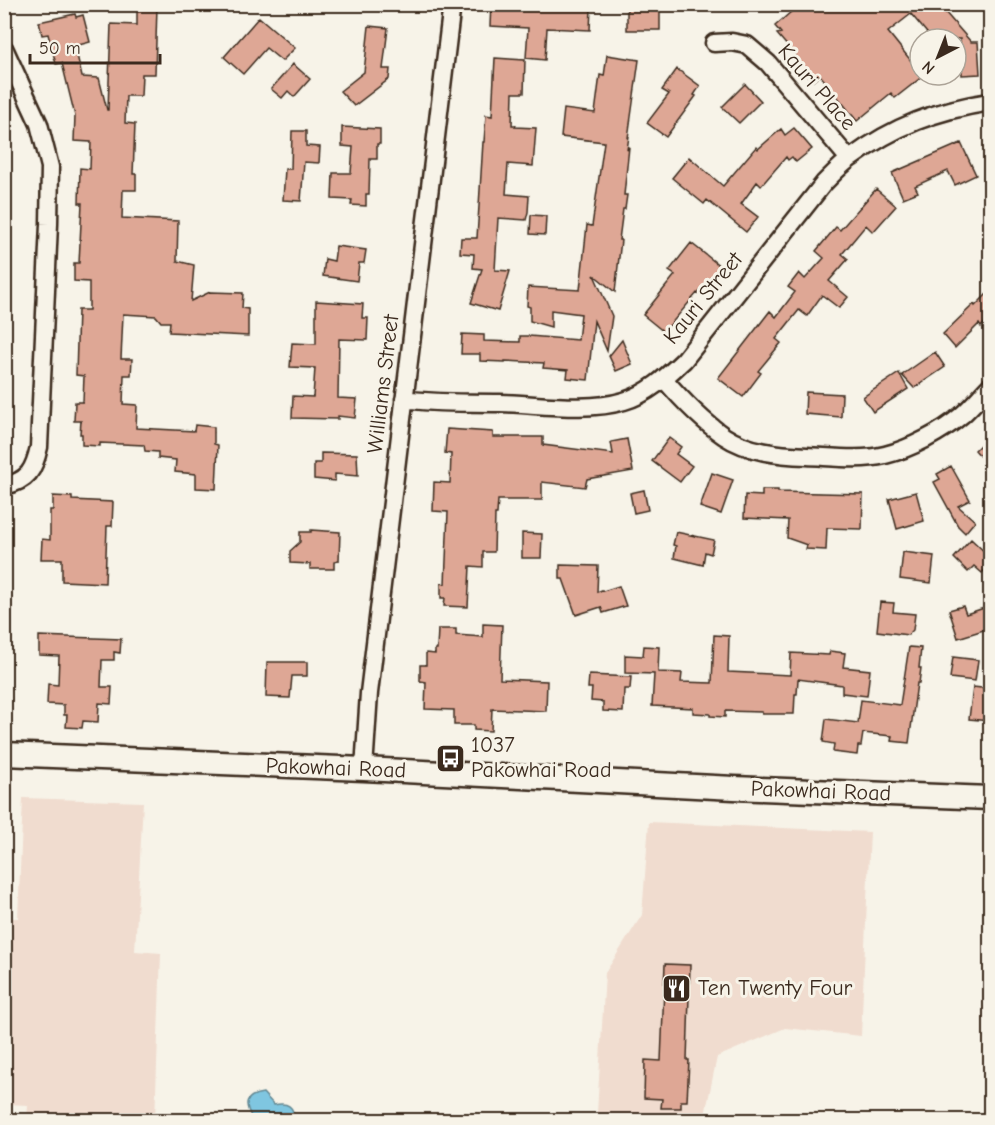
<svg xmlns="http://www.w3.org/2000/svg" width="995" height="1125" font-family="'Comic Neue',sans-serif">
  <style>
    .built { fill: #f0dccf }
    .water { fill: #7fc6e0; stroke: #648892; stroke-width: 1.5 }
    .building { fill: #dea795; stroke: #3b2a1e; stroke-width: 1.5 }
    .lines { fill: none; stroke-linecap: round; stroke-linejoin: round }
    .minor-casing { stroke: #3b2a1e; stroke-width: 21 }
    .secondary-casing { stroke: #3b2a1e; stroke-width: 27 }
    .minor { stroke: #f7f3e8; stroke-width: 16 }
    .secondary { stroke: #f7f3e8; stroke-width: 22 }
    .labels { text-anchor: middle; dominant-baseline: central; stroke-width: 6; stroke-linejoin: round; paint-order: stroke }
    .street-label { font-size: 22px; fill: #3b2a1e; stroke: #f7f3e8 }
    .poi-label { font-size: 22px; fill: #3b2a1e; stroke: #f7f3e8; text-anchor: start }
  </style>
  <rect width="100%" height="100%" fill="#f7f3e8"/>
  <filter id="ink" filterUnits="userSpaceOnUse"><feTurbulence type="fractalNoise" baseFrequency=".0167" numOctaves="2"/><feDisplacementMap in="SourceGraphic" scale="12" xChannelSelector="R" yChannelSelector="G"/><feConvolveMatrix kernelMatrix="1 2 1 2 8 2 1 2 1" color-interpolation-filters="sRGB"/></filter>
  <g filter="url(#ink)">
    <path class="built" d="M23,798L143,802L135,951L161,953L155,1120H27L28,1105L5,1104V918H18Z
      M649,822L870,832L861,1036L785,1028L717,1057L704,1120H650L597,1114L605,973L642,915Z"/>
    <path class="water" d="M263,1093L274,1105C288,1102 294,1106 294,1120H253C245,1106 242,1096 263,1093Z"/>
    <path class="building" d="M491,4L591,8L590,30L547,28L545,60L526,58L528,28L490,26Z
      M627,4H660V30H627Z
      M800,4H938L971,42H978L980,74L962,75L960,39H932L911,14L888,32L920,72V75L923,76L895,98L891,93L857,121L820,75L813,81L793,58L796,56L777,34L781,33L775,26Z
      M137,5L157,6L155,74H142L141,96H126L125,123L135,124L133,174H136V190H123L122,218L178,221L177,261L194,265L191,301L210,292L243,293L242,308L248,309V336L169,332L170,322H161L156,316L123,314L121,359H132L131,375H124L123,404L137,405L136,428L194,431L195,425L214,427V444L218,445L216,489L196,488V474L175,472L176,460L158,458V452L145,451L144,445L100,443V446L82,445V434H80L81,421H74L75,402H83L84,376L76,375L78,310H89V282L74,281V263H79L82,203H79L80,168L90,169L91,142L74,141L75,116L62,63L56,64L48,34L42,35L39,22L75,14L76,17L83,15L90,42L75,46L82,77L99,78L107,110H108L111,24L137,25Z
      M259,17L295,48L282,61L266,48L243,74L224,57Z
      M369,26L388,28L383,69H390L389,79L354,106L340,91L364,72Z
      M607,55L639,60L628,138L629,136L627,150L629,147L624,195H627L625,209H623L619,240H621L615,292L594,275L612,316L607,351L594,321L588,380L567,378L568,370L543,368L544,363L505,361V362L480,361V354H461L462,334L484,335V341L520,342V336H529L578,340L581,314L551,310V327L530,321V307L527,306L528,287L580,290L587,225L592,226L604,142L561,137L564,109L595,113L600,75L604,76Z
      M495,58L525,60L524,93H513L512,125H516L515,127L536,128L533,166L508,164L506,194L529,196L528,212L526,220L498,218L495,270L510,271L498,311L471,303L482,269L473,268L474,254L460,253L461,238H477L483,142H484L486,115L492,116Z
      M293,64L310,79L294,97L288,91L282,98L271,89Z
      M677,69L700,86L694,95L696,96L666,137L647,123L669,94L662,90Z
      M745,84L761,101L739,123L722,107Z
      M342,127L380,129V144H377V159H370L369,194H366V206L351,205L352,200L332,199L333,173H351L353,147L342,146Z
      M794,128L812,149L796,162L792,157L788,160L786,157L761,186L757,182L741,204L758,217L746,232L707,200L704,204L672,178L689,157L723,186L756,147L758,149L781,129L785,135Z
      M292,131H306V146L320,147L319,163L304,162L301,201L283,200L285,169H291Z
      M961,143L976,175L955,185L948,171L915,186L918,192L903,198L892,173Z
      M876,189L896,206L873,232L866,225L842,254L848,259L829,281L848,297L839,308L822,295L807,316L799,310L776,339L781,343L758,371L761,373L743,397L718,378L770,311L776,317L795,292L788,287L799,273L805,279L824,258L816,251L836,227L840,230Z
      M531,215L546,216L545,235L530,234Z
      M691,243L720,266L698,294L697,293L664,332L643,315L675,275L669,271Z
      M336,246L366,250L364,263H359L357,281L323,276L325,259L334,261Z
      M990,291V317L981,327L979,324L955,348L943,334L974,304L975,306Z
      M316,301L363,304L362,318H368L367,340L339,339L338,398L357,399L355,418L338,416V419L292,418L293,396L313,397L315,368L290,367L292,343L316,344Z
      M622,340L632,364L616,371L609,356Z
      M935,352L945,367L914,388L902,375Z
      M899,373L908,389L873,412L863,397Z
      M806,392L842,394L841,417L805,414Z
      M447,429L493,432V437H543V445L613,454L611,442L627,439L633,471L587,479L585,487L542,482V500H498L497,514H495L494,552H483V567L470,566L468,607L444,606L445,598H441V583L445,584L448,512L433,511L434,482L450,483L451,454L445,453Z
      M990,435V467L975,450Z
      M669,438L681,447L676,454L692,466L680,482L652,461Z
      M321,453L357,454L358,476L335,474V481L314,479V463H321Z
      M951,466L970,500L958,506L975,521L965,533L958,526L934,482L940,479L937,474Z
      M712,473L733,480L721,514L700,507Z
      M644,490L648,510L634,513L630,493Z
      M762,490H778V492L863,494L862,529L827,528L826,550L806,549L807,545L787,538L788,520L744,518L745,495L762,496Z
      M916,492L924,521L897,529L889,499Z
      M53,496L72,497V500L113,502L112,526H107L105,583L62,581V559H41L42,539L50,540V510H53Z
      M311,530L340,532L339,561L334,562V569H310V564L290,563V551L300,542V532H311Z
      M676,532L714,540L711,554L705,552L703,565L674,558L676,546L673,545Z
      M522,533L542,534L541,558H522Z
      M971,539L990,557V564L982,573L974,566L968,572L954,558Z
      M903,552L934,556L931,583L900,579Z
      M560,565L598,566L597,592L602,590L603,591L619,586L626,606L603,613L601,607L576,615L563,579H560Z
      M880,602L894,603L893,612L915,614L913,630L908,635L877,631Z
      M963,606L966,614L987,607L990,619V628L958,638L949,610Z
      M483,624L502,625L500,679L547,681L546,711L492,709L491,731L474,730V725H454V710L425,709L426,682L420,681V665H426V653L435,654V649H437L438,629H456V635L483,637Z
      M714,635L729,636L728,672L790,675L791,653L829,655L830,651L845,653L843,667L870,670L867,696L842,693V685L798,679L797,694H795L794,714H762V712L725,711V717L710,716V714L693,713V708L652,706L654,674L625,673V655L643,656L644,646L659,647L658,672L682,673L681,682L712,683Z
      M39,636L121,639L120,653L114,652V660H102L101,687H112L111,704L99,703L98,722L83,721L82,728L66,727L67,715H64V705L47,704L48,684L58,685L59,656L39,655Z
      M909,647L921,648L919,668H921L919,683H917L909,743L891,741L892,736L863,733L861,746H858L857,755L833,752L834,744L823,742L826,719L858,723L861,700L900,705Z
      M953,657L978,660L975,681L950,678Z
      M267,662H307V676H292L290,698L266,697Z
      M589,675L631,677L630,689H624L623,712L603,711V702L591,701L592,688H588Z
      M973,687L990,689V721L969,719Z
      M665,964L690,965L687,1060H689L687,1101H681V1108H661L662,1099L644,1098L645,1060L661,1061Z"/>
    <g class="lines">
      <defs>
        <path id="minor" d="M714,43L732,42L747,45L768,63L849,159
          M4,48L39,124L50,167L49,224L39,447C34,470 28,481 4,486
          M664,379C682,400 701,420 724,436C748,452 779,455 807,456C832,457 860,461 885,455C910,449 942,432 962,415C972,406 981,395 990,386
          M404,399C436,404 468,402 500,403C538,404 588,412 624,401C648,394 666,377 684,360L824,183C832,175 841,165 851,158C894,126 937,110 990,102
          M364,769L369,693L452,4"/>
        <path id="secondary" d="M4,754L364,769L734,788L990,798"/>
      </defs>
      <use href="#minor" class="minor-casing"/>
      <use href="#secondary" class="secondary-casing"/>
      <use href="#minor" class="minor"/>
      <use href="#secondary" class="secondary"/>
    </g>
  </g>
  <defs>
    <symbol id="bus-square" viewBox="-11 -11 22 22"><rect x="-9" y="-9" width="18" height="18" rx="4" fill="#3b2a1e" stroke="#f7f3e8"/><path d="M-5-6H5V4H4V6H2V4H-2V6H-4V4H-5ZM-3.5-4V0h7V-4ZM-3.5 1.2v1.5H-2V1.2ZM2 1.2v1.5H3.5V1.2Z" fill="#fff"/></symbol>
    <symbol id="restaurant-square" viewBox="-11 -11 22 22"><rect x="-9" y="-9" width="18" height="18" rx="4" fill="#3b2a1e" stroke="#f7f3e8"/><path d="M-5-6h1v4h1v-4h1v4h1v-4h1v5L-1.5 .5V6h-2V.5L-5-1ZM5-6V6H3V1.5H1.5Q1.5-4 5-6Z" fill="#fff"/></symbol>
  </defs>
  <g fill-rule="evenodd">
    <use href="#bus-square" x="434" y="742" width="33" height="33"/>
    <use href="#restaurant-square" x="660" y="972" width="33" height="33"/>
  </g>
  <g class="labels">
    <g class="street-label">
      <text transform="translate(817 87) rotate(49)">Kauri Place</text>
      <text transform="translate(703 298) rotate(-51)">Kauri Street</text>
      <text transform="translate(383 384) rotate(-83)">Williams Street</text>
      <text transform="translate(336 768) rotate(2)">Pakowhai Road</text>
      <text transform="translate(821 791) rotate(2)">Pakowhai Road</text>
    </g>
    <g class="poi-label">
      <text x="471" y="745">1037<tspan x="471" dy="25">Pakowhai Road</tspan></text>
      <text x="698" y="988">Ten Twenty Four</text>
    </g>
  </g>
  <rect width="995" height="1125" fill="none" stroke="#f7f3e8" stroke-width="24"/>
  <rect x="12" y="12" width="971" height="1101" fill="none" stroke="#3b2a1e" stroke-width="2" filter="url(#ink)"/>
  <g transform="translate(938 57) rotate(222)"><circle r="28" fill="#f7f3e8" stroke="#aca397" stroke-width="1.5"/>
  <path d="M0-4.5L10 22L0 15L-10 22Z" fill="#3b2a1e"/>
  <text y="-9" font-size="16" font-weight="bold" text-anchor="middle" fill="#3b2a1e">N</text>
  </g>
  <path d="M30 54v9h130v-9" fill="none" stroke="#3b2a1e" stroke-width="3"/>
  <text x="39" y="54" font-size="18" fill="#3b2a1e" stroke="#f7f3e8" stroke-width="4.5" paint-order="stroke">50 m</text>
</svg>
